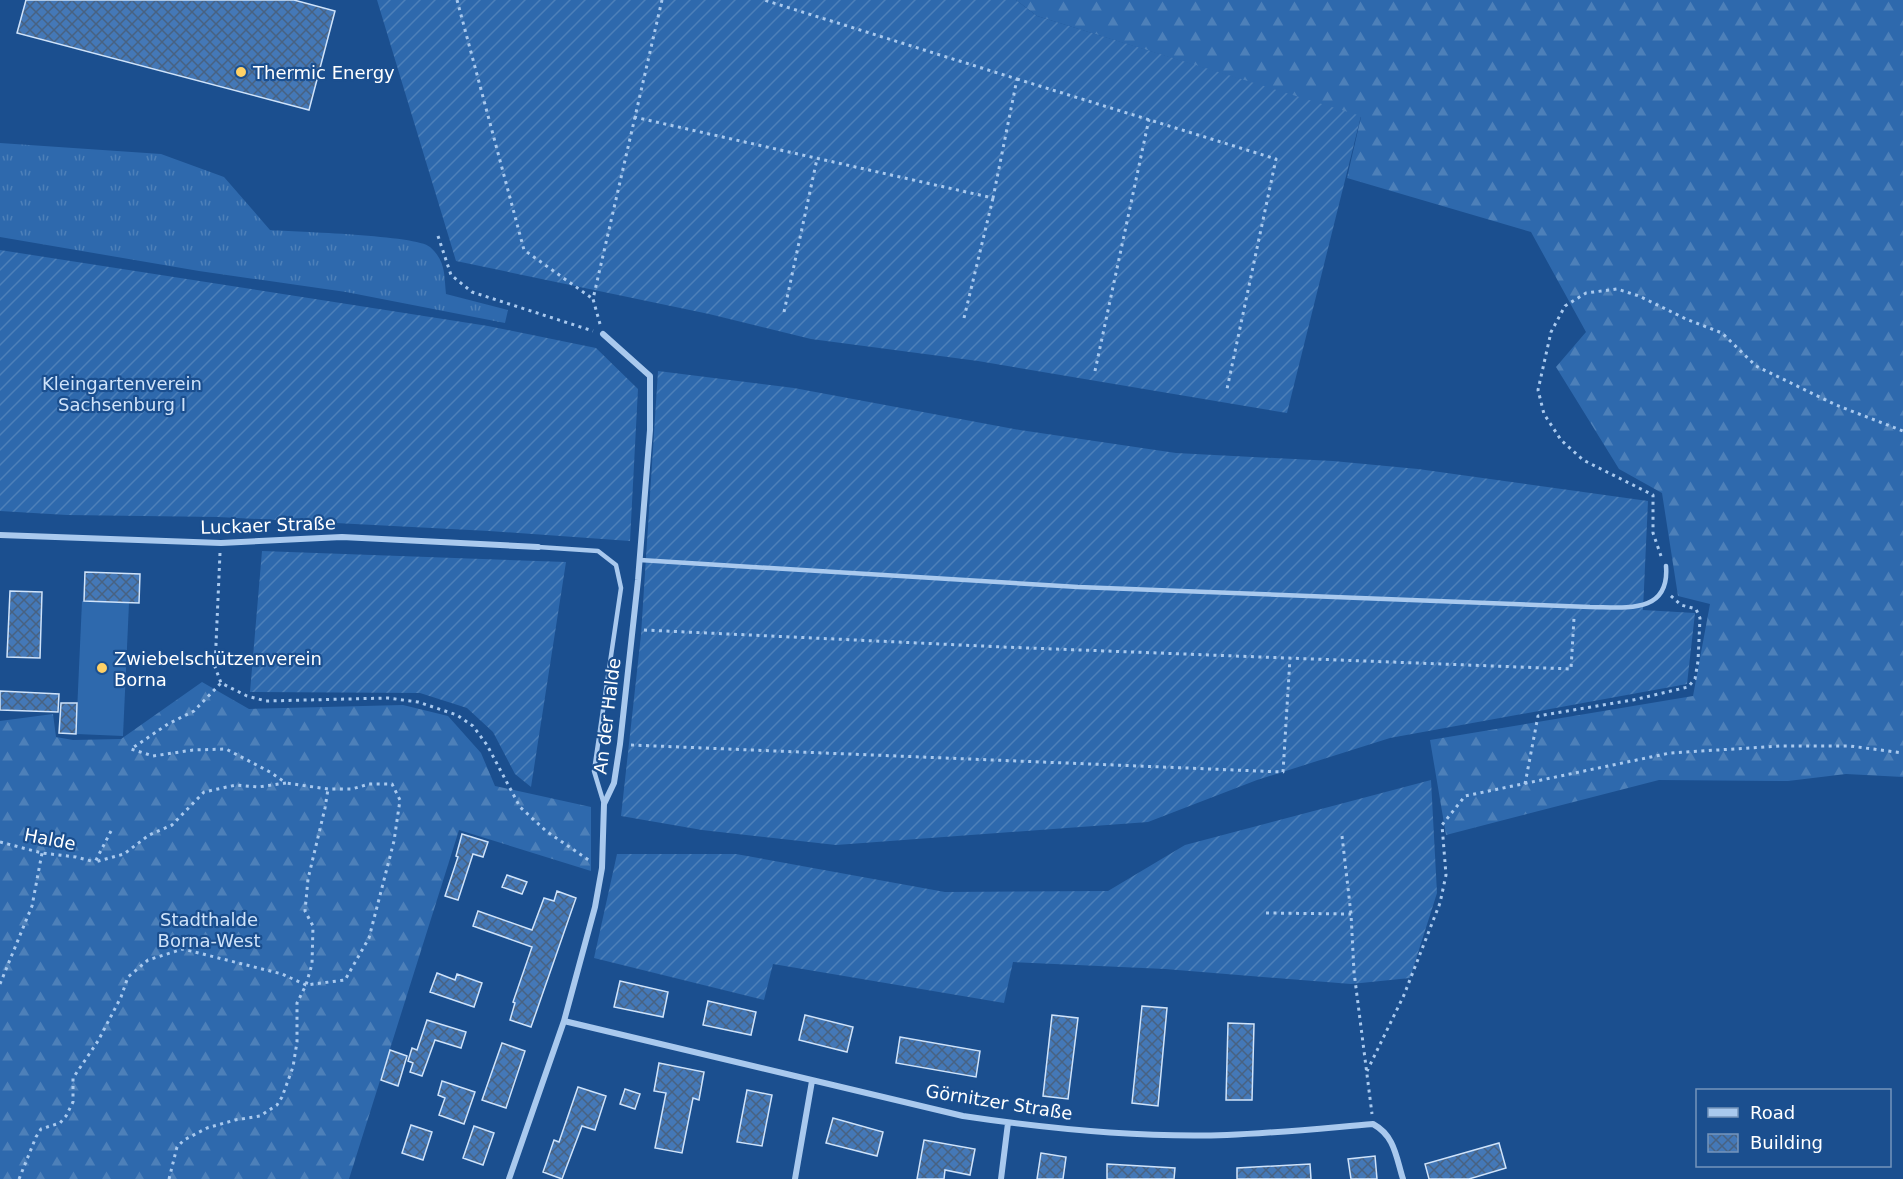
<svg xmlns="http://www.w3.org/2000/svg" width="1903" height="1179" font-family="'DejaVu Sans',sans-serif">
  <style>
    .grass { fill: url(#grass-tufts) }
    .forest { fill: url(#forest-firs) }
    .garden { fill: url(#garden-furrows) }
    .pitch { fill: #2e69ad }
    .building { fill: url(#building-cross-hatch); stroke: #cfe3fa; stroke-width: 1.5 }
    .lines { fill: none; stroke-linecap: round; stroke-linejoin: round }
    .path { stroke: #a9c9ee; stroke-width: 3; stroke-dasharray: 3 4.5; stroke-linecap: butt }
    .service { stroke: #a9c9ee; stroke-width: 4.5 }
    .minor { stroke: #a9c9ee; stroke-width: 6 }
    .poi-dot { fill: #ffd166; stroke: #1b4f8f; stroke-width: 2 }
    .labels { text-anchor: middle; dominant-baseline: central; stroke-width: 4.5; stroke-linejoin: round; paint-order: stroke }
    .poi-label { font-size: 18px; fill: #fff; stroke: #1b4f8f; text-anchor: start }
    .park-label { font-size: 18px; fill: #cfe3fa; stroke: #1b4f8f }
    .street-label { font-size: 18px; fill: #fff; stroke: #1b4f8f }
  </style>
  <defs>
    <pattern id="grass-tufts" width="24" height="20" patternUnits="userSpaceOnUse" patternTransform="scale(1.5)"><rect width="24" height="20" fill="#2e69ad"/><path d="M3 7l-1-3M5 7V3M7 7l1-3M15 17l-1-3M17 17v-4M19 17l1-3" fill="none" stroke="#4d80b9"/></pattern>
    <pattern id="forest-firs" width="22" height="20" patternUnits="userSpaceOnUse" patternTransform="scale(1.5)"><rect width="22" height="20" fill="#2e69ad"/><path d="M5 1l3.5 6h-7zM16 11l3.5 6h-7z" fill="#4d80b9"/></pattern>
    <pattern id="garden-furrows" width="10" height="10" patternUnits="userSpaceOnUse" patternTransform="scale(1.5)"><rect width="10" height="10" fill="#2e69ad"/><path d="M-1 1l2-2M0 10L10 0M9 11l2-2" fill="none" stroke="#4d80b9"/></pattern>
    <pattern id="building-cross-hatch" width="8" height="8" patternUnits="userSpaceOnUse" patternTransform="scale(1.5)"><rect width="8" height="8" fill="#4478b7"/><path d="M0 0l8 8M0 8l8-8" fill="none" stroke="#486282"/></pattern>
  </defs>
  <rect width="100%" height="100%" fill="#1b4f8f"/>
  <path class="grass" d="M0,143L161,154L224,177L270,230C296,232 417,235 430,247C446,261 444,275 446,294L508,310L505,323L346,292L199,271L0,237Z"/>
  <path class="forest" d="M1016,0H1903V777L1846,774L1788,781L1659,780L1446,835L1430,740L1693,696L1710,604L1678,596L1662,493L1619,469L1556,367L1586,332L1531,232L1347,178L1361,117L1037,16Z
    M202,682L249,709L403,705L448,716L481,753L495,786L591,807V871L459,830L349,1179H0V721L53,714L56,737L73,740L121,739Z"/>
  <path class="garden" d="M377,0H1016L1037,16L1361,116L1287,413L978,361L811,339L709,314L456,261Z
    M0,250L488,326L596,348L638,389L630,541L489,531L218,517L67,515L0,511Z
    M658,371L794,388L1020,430L1176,453L1333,461L1418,469L1648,501L1643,610L1695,613L1687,684L1390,738L1257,780L1148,822L836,845L702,830L621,816L641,635Z
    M262,551L566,562L531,787L515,774L493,732L467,708L420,693L250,692Z
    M1431,780L1437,893L1410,978L1351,984L1165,969L1013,962L1004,1003L773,964L764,1000L594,958L617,854H736L945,892L1108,891L1185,845Z"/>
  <path class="pitch" d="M82,601L129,603L123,736L76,734Z"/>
  <path class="building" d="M26,0H294L335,11L309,110L17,33Z
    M85,572L140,574L139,603L84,601Z
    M10,591L42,592L40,658L7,657Z
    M0,691L59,694L58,712L0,710Z
    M61,703H77L76,734L59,733Z
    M462,834L488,842L483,857L473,854L458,900L445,896L458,857L456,856Z
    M507,875L527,882L522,894L502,887Z
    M557,891L576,898L531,1027L510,1020L515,1003L513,1002L532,947L473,926L478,911L532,930L544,898L554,901Z
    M437,973L455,980L457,974L482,983L474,1007L430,992Z
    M620,981L668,992L663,1017L614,1007Z
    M708,1001L756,1012L751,1035L703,1025Z
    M1142,1006L1167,1008L1158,1106L1132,1103Z
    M805,1015L853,1027L847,1052L799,1040Z
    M1052,1015L1078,1018L1068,1099L1043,1096Z
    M427,1020L466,1032L461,1048L435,1040L422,1076L410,1072L413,1063L408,1061L412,1048L417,1050Z
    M1228,1023L1254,1024L1252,1100H1226Z
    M900,1037L980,1051L976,1077L896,1063Z
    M502,1043L525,1051L506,1108L482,1100Z
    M390,1050L407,1056L398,1086L381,1080Z
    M659,1063L704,1072L699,1100L693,1098L682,1153L655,1148L666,1093L654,1091Z
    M442,1081L475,1092L464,1124L439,1115L445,1098L438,1095Z
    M578,1087L606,1096L595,1130L582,1126L562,1179L543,1172L554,1140L559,1142Z
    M625,1089L640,1094L635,1109L620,1104Z
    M747,1090L772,1095L762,1146L737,1142Z
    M833,1118L883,1132L877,1156L826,1143Z
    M411,1125L432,1132L423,1160L402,1153Z
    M474,1126L494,1133L483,1165L463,1158Z
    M924,1140L975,1149L970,1175L945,1170L944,1179H917Z
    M1499,1143L1506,1168L1469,1179H1429L1425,1164Z
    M1041,1153L1066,1157L1063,1179H1037Z
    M1375,1156L1377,1179H1351L1348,1159Z
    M1107,1164L1175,1168L1174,1179H1107Z
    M1310,1164L1311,1179H1237V1168Z"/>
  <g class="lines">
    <path class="path" d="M457,0L524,250L593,299
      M1017,79L1276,159L1227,389
      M634,117L993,198L1017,79L764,0
      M438,236L451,275L472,292L593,331
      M784,312L817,159
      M964,318L993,198
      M600,324L593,299L662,0
      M1095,371L1149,119
      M220,553L215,667L221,683L247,696L266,701L388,698L418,702L457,715L473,726L487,745L520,807L546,831L590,861
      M1661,556L1653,533V495L1583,460L1561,440L1544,414L1538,390L1551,332L1565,306L1586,293L1617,289L1639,296L1686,319L1722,333L1756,366L1836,405L1903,431
      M644,630L1003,647L1571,669L1574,618
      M631,745L1283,772L1290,658
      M1525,784L1538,716L1633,700L1688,687L1695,679L1698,661L1700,618L1696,609L1681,605L1669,594
      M111,831L95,862L124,854L149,835L172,825L204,792L236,785L258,787L286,783L270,772L226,749L193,750L153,756L131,749L168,724L194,711L221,683
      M1342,836L1351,914L1354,972L1372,1114
      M0,842L42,853L76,857L95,862
      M1266,913L1351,914
      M0,984L32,906L42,853
      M1367,1071L1404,995L1440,903L1446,875L1442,825L1465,796L1670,753L1781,746H1850L1903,753
      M19,1179L36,1137L41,1129L60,1123L66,1116L73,1102V1078L98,1041L121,997L128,977L148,960L183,949L282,974L306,985L345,980L369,938L394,841L400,800L392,784H369L352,789H328L286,783
      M169,1179L177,1147L184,1140L207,1128L235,1120L260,1116L277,1105L282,1097L293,1067L297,1042V1003L306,985L312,964L313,926L305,911L308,879L325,808L328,789"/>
    <path class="service" d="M538,547L598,551L616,565L621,588L594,771L604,804
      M640,560L1078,587L1590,607C1624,607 1670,615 1666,566"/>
    <path class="minor" d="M0,535L221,543L342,537L538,547
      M564,1021L963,1116C1050,1129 1139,1138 1227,1135C1276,1133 1325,1128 1373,1124C1395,1136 1396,1157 1403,1179
      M509,1179L564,1021L595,907L602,868L604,804L614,783L620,744L638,580L650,430V376L603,334
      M795,1179L812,1081
      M1001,1179L1008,1123"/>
  </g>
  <g class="poi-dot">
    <circle cx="241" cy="72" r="6"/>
    <circle cx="102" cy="668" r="6"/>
  </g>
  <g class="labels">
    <g class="poi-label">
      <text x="253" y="72">Thermic Energy</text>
      <text x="114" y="658">Zwiebelschützenverein<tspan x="114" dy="21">Borna</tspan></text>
    </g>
    <g class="park-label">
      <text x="122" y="383">Kleingartenverein<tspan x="122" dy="21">Sachsenburg I</tspan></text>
      <text x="209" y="919">Stadthalde<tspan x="209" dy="21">Borna-West</tspan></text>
    </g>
    <g class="street-label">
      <text transform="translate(268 525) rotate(-2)">Luckaer Straße</text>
      <text transform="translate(607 716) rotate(-83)">An der Halde</text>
      <text transform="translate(50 839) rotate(11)">Halde</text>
      <text transform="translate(999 1102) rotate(9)">Görnitzer Straße</text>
    </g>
  </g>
  <rect x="1696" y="1089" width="195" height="78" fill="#1b4f8f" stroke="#7695bc" stroke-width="1.5"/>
  <rect x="1708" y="1108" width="30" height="9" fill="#a9c9ee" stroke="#7695bc" stroke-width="1.5"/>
  <text x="1750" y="1119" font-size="18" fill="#ffffff">Road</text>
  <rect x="1708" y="1134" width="30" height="18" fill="url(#building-cross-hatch)" stroke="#7695bc" stroke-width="1.5"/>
  <text x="1750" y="1149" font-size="18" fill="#ffffff">Building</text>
</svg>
